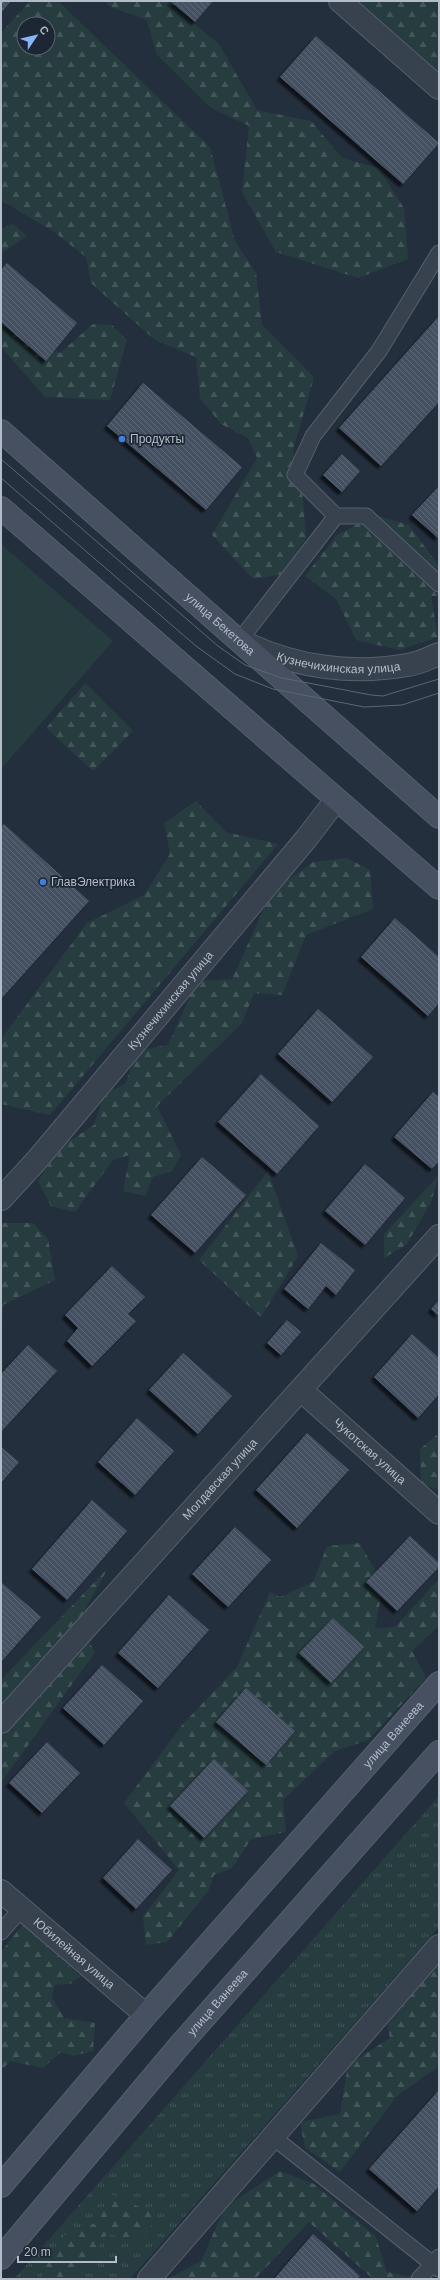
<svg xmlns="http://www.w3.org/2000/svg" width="440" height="2280" font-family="Arial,sans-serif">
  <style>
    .grass { fill: url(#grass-tufts) }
    .forest { fill: url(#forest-firs); fill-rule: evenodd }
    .green { fill: #263c3f }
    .building { fill: url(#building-back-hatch); filter: url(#shadow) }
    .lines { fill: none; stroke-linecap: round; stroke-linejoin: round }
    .service-casing { stroke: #565f6c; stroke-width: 17 }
    .minor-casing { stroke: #565f6c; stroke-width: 24 }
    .secondary-casing { stroke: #565f6c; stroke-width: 24 }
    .service { stroke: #38414e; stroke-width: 15 }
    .minor { stroke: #38414e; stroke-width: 22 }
    .secondary { stroke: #465061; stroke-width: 22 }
    .tram { stroke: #5a6575; stroke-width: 1 }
    .shop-dot { fill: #3f7fe0; stroke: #1d2633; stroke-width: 1.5 }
    .labels { text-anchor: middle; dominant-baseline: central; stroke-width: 3.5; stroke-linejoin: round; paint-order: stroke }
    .poi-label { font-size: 12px; fill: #b4bcc9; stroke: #1d2633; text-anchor: start }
    .street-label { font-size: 12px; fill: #b4bcc9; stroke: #1d2633 }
  </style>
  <defs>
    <pattern id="grass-tufts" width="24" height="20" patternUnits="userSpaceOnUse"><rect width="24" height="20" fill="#263c3f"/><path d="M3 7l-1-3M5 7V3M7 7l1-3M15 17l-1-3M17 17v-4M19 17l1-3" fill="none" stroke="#435659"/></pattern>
    <pattern id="forest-firs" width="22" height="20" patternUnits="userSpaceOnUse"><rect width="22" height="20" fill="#263c3f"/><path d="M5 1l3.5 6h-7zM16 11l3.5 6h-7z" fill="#435659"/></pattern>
    <pattern id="building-back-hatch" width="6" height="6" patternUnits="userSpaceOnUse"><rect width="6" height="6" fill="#455162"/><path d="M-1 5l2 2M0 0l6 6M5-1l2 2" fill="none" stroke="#5d6877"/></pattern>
    <filter id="shadow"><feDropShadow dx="-3.5" dy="3.5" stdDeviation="1" flood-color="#0009"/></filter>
  </defs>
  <rect width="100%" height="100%" fill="#242f3e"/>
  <path class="grass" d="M439,1796V1927L130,2279H14Z"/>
  <path class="forest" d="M30,1H58L210,147L235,241L256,273L262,325L314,377L293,450L303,498L306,538L284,574L253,579L212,535L257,458L248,438L221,424L200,398L196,357L155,340L91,283L86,257L54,232L1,200V33ZM24,24H48V48H24Z
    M105,1H166L219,44L257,110L311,121L342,158L378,168L404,208L408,259L358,278L276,252L242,192L249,126L210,107L157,55L147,20L109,6Z
    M349,1H439V81Z
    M13,224L27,236L1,254V229Z
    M1,324L60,353L93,324L112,325L127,340L110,400L45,397L1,347Z
    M375,515L409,525L439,566V596H431L438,637L399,650L356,640L336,599L305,576L337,535Z
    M85,683L133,731L93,771L46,728Z
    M196,801L226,832L278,844L50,1115L1,1104V1039L87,923L144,895L170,854L164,823Z
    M347,858L370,870L373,909L306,935L282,995L254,993L242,1023L157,1106L181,1155L172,1171L153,1177L145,1196L123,1191L130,1155L113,1160L75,1212L51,1206L38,1181L60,1147L94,1125L104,1095L126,1083L136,1051L168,1045L197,981L232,979L272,891L313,862Z
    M268,1171L298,1256L261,1317L199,1260Z
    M439,1175L431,1202L407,1244L384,1258V1234Z
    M1,1223H33L48,1239L55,1280L3,1305L1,1346Z
    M439,1433V1490L421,1484L420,1449Z
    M360,1543L383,1585L375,1628L395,1627L439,1579V1626L412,1651L426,1678L368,1740L335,1751L283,1800L286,1832L251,1839L232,1868L214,1875L209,1890L167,1942L146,1945L143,1917L179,1870L124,1803L183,1724L237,1667L270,1592L280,1597L313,1582L327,1546Z
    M108,1568L78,1622L95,1652L1,1783V1680Z
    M23,1924L80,1976L70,1984L55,1985L52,1997L64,2018L95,2023L93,2051L73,2056L61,2052L43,2068L10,2061L1,2071V1952Z
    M439,1960V2066L397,2096L340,2172L305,2148L300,2122L340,2114L348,2065L390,2038L382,1998Z
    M280,2171L314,2184L376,2237L387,2272L421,2279H370L371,2277L309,2222L255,2279H168L201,2261L225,2207Z
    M110,2194L158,2215L142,2241L107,2234L84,2267L63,2279H40L60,2237L98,2222Z"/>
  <path class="green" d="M1,544L113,641L1,769Z"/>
  <path class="building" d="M1,1H11L1,13Z
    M170,1H213L195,22Z
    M316,36L439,143L403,184L280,77Z
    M7,263L77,323L46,361L1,322V270Z
    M439,316V402L381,466L339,428Z
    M143,383L242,467L206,510L107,426Z
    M342,454L360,471L342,492L323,475Z
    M439,486V539L412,515Z
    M4,824L89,901L1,999V827Z
    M395,918L439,957V1003L428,1016L361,957Z
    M318,1009L373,1057L332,1102L278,1054Z
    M261,1074L319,1126L277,1174L218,1122Z
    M433,1092L439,1097V1161L432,1169L394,1137Z
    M202,1157L246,1195L195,1253L151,1215Z
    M365,1164L405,1198L365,1245L325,1211Z
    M321,1243L355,1270L336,1295L326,1286L308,1309L284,1289Z
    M112,1266L145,1297L128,1314L136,1321L92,1366L67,1341L78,1328L65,1315Z
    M439,1300V1316L431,1309Z
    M287,1320L301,1332L281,1355L267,1343Z
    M412,1334L439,1358V1394L418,1418L374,1377Z
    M28,1345L57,1371L1,1432V1374Z
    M183,1353L232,1396L198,1434L149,1390Z
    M137,1418L174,1451L135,1495L98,1462Z
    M307,1433L349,1470L297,1528L256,1490Z
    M1,1447L19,1462L1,1483Z
    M92,1500L127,1531L67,1600L32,1569Z
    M235,1527L271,1560L228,1607L192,1574Z
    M410,1536L439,1563V1567L397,1611L366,1582Z
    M1,1582L41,1617L1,1662Z
    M169,1595L209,1630L158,1688L118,1653Z
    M333,1618L364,1647L331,1683L299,1653Z
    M102,1665L143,1701L104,1745L63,1708Z
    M246,1688L295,1731L266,1765L216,1722Z
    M47,1742L80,1773L42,1813L9,1783Z
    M214,1759L248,1791L204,1838L170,1806Z
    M138,1839L172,1870L136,1909L103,1878Z
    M439,2090V2186L417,2211L369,2169Z
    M313,2234L360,2276L357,2279H274Z"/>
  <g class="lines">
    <defs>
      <path id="service" d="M336,516H366L439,584
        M240,640L336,516L295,475L313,436L379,351L439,253
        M1,1932L21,1909
        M273,2137L439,2269
        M419,2279L439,2257"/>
      <g id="minor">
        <path d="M340,1L439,88"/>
        <path id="s1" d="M245,643C295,667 352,675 407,665C418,664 429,658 439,654"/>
        <path id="s2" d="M1,1199L37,1160L306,839L336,800"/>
        <path id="s3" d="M301,1390L439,1513"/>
        <path id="s4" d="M1,1722L439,1236"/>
        <path id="s5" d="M1,1891L146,2015"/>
        <path d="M149,2279L439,1946"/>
      </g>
      <g id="secondary">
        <path id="s6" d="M1,431L439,817"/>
        <path d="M1,508L439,888"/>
        <path id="s7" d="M1,2186L146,2015L439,1683"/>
        <path id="s8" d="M1,2258L180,2045L439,1752"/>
      </g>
    </defs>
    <use href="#service" class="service-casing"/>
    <use href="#minor" class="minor-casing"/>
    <use href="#secondary" class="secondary-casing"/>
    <use href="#service" class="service"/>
    <use href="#minor" class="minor"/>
    <use href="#secondary" class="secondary"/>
    <path class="tram" d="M1,459L218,646L245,665L282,678L371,695L383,696L439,679
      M1,478L196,646L235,674L273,689L364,707L402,705L439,693"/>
  </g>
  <g class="shop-dot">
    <circle cx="122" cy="439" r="4"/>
    <circle cx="43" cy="882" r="4"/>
  </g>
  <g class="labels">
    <g class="poi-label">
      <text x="130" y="439">Продукты</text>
      <text x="51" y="882">ГлавЭлектрика</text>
    </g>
    <g class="street-label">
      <text stroke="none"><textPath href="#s6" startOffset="292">улица Бекетова</textPath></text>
      <text stroke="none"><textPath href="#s1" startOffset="97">Кузнечихинская улица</textPath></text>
      <text stroke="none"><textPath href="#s2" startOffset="261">Кузнечихинская улица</textPath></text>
      <text stroke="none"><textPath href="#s3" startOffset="92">Чукотская улица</textPath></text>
      <text stroke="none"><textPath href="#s4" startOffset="327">Молдавская улица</textPath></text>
      <text stroke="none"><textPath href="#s7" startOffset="598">улица Ванеева</textPath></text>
      <text stroke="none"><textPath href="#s5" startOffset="96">Юбилейная улица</textPath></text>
      <text stroke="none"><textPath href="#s8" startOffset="335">улица Ванеева</textPath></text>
    </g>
  </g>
  <rect width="440" height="2280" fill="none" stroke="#b4bcc9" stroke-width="4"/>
  <g transform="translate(36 36) rotate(55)"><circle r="19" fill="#1d2633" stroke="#59626f"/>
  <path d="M0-3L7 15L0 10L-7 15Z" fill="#8ab4f8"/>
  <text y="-6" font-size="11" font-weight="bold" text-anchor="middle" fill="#b4bcc9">С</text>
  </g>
  <path d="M18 2256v6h98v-6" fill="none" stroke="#b4bcc9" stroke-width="2"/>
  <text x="24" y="2256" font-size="12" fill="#b4bcc9" stroke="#1d2633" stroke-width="3" paint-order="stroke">20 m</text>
</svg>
